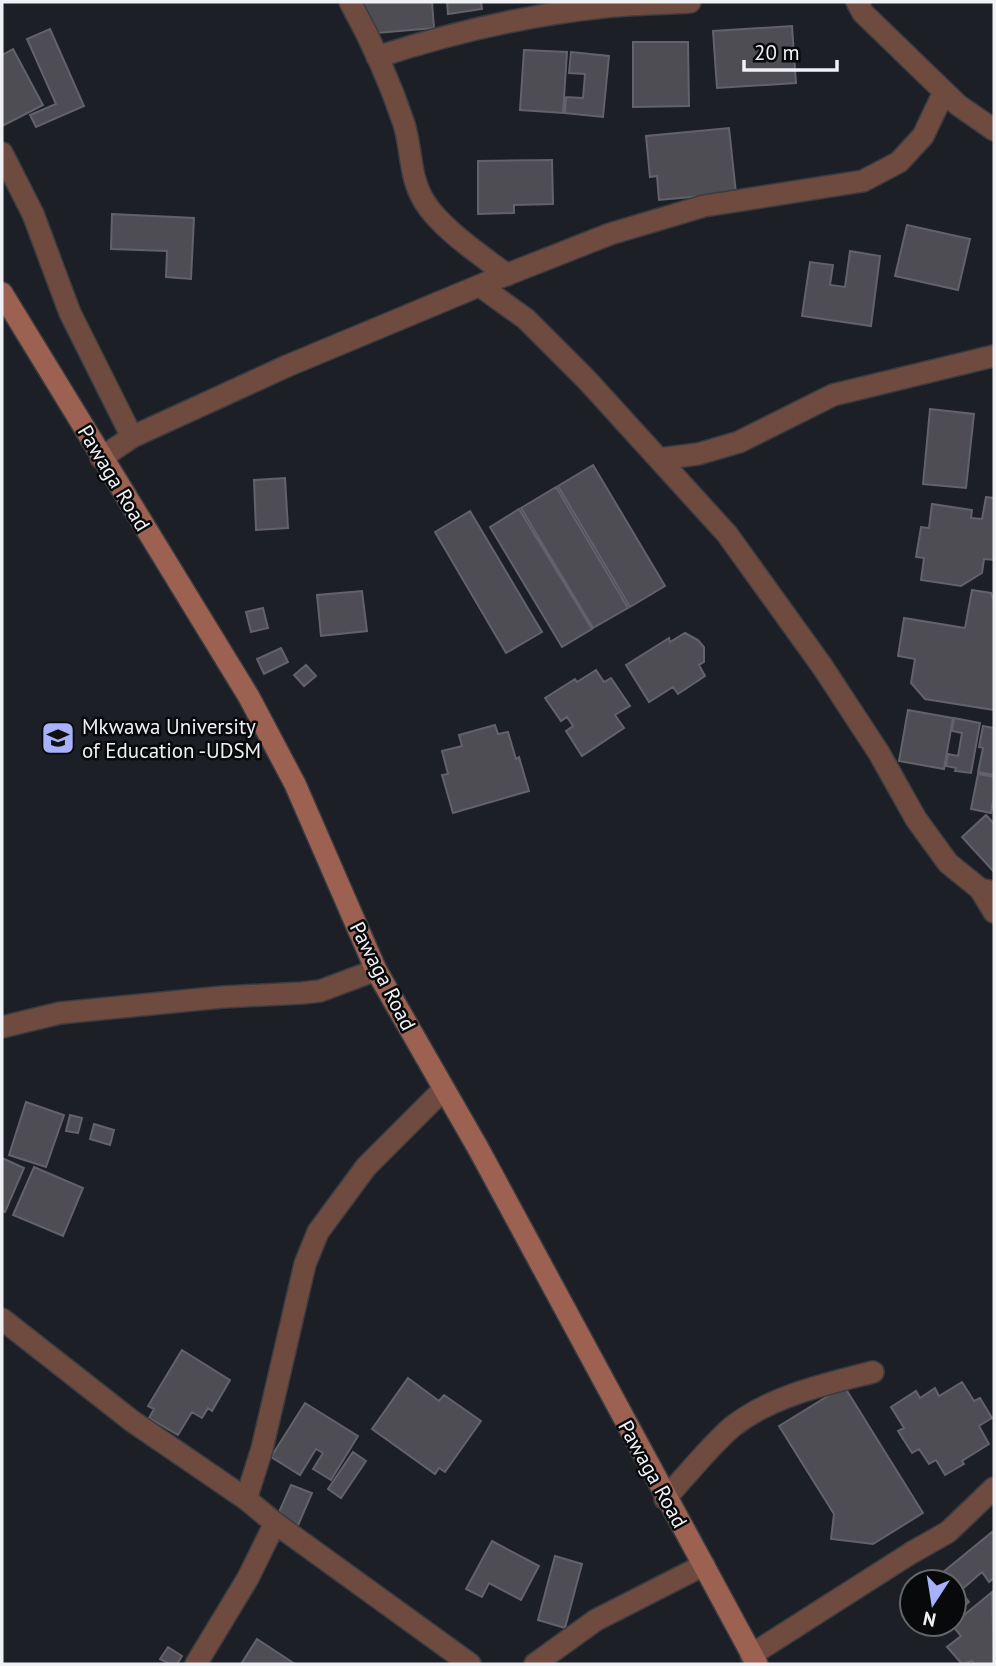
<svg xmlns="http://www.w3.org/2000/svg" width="996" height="1666" font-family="'PT Sans',sans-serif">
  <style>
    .building { fill: #4f4d54; stroke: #636169; stroke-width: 2 }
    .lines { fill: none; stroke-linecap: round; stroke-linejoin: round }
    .minor-casing { stroke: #3a3c42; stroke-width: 24 }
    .secondary-casing { stroke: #3a3c42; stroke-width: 24 }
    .minor { stroke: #6f4a3f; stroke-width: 21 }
    .secondary { stroke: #9d6151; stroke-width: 21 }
    .labels { text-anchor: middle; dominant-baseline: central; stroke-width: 5; stroke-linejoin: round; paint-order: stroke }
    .street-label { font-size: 21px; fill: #eff1f5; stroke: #08090b }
    .poi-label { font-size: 21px; fill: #eff1f5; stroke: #08090b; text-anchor: start }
  </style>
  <rect width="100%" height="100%" fill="#1c1f25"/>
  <path class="building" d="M361,2H432L434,28L365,34Z
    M447,2H481L482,9L448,14Z
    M792,26L796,83L717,88L713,31Z
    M50,29L84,106L36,127L30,115L56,104L27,39Z
    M633,42H688L689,106L633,107Z
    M13,49L43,105L2,126V55Z
    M524,50L567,52L563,113L520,110Z
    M571,52L609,56L603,117L565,113L566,97L583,98L585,74L569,73Z
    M729,128L736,193L659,200L657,176L650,177L646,136Z
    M552,160L553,204L514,205V213L478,214V161Z
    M112,214L194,218L191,279L166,277L167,251L111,249Z
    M907,225L970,239L958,290L895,276Z
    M850,251L880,256L871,326L802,316L810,262L833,265L830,285L845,287Z
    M930,409L974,414L966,488L923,484Z
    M593,465L665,586L630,607L558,486Z
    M285,478L288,528L256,530L254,480Z
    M556,487L628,608L593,628L521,508Z
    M986,497L994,498V560L984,559L982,573L961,586L921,580L924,558L916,557L921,527L929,528L932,504L972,510L971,518L982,519Z
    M519,509L592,629L562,647L490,527Z
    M470,511L542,632L506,653L435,532Z
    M972,590L991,593L994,602V710L925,699L911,683L915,659L898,656L904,618L965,628Z
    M362,591L367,631L321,636L317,595Z
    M263,608L268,628L251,632L246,612Z
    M685,633L698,640L704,647V662L699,665L705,676L678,694L673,687L649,702L626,665L669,638L670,642Z
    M281,648L288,662L264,674L257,659Z
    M306,665L316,676L304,686L294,675Z
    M596,670L604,682L611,678L630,706L615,715L624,728L582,756L566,731L573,726L567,717L561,721L545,698L575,679L577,682Z
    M908,710L953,718L944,769L899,761Z
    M954,718L980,723L971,773L955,771L956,768L946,766L948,754L958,756L962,733L952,731Z
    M495,725L498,734L508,732L516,759L519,757L529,791L453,813L442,775L448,774L442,751L462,746L459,735Z
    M983,726L994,728V775L978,772L983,748L979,747Z
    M978,774L994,777V796L991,813L971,809Z
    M986,815L994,824V872L962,837Z
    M26,1102L64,1115L46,1167L9,1155Z
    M70,1115L82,1118L78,1133L66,1131Z
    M94,1124L114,1130L110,1145L90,1139Z
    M2,1158L24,1168L5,1212L2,1211Z
    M34,1167L83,1188L63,1236L13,1215Z
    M182,1350L230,1380L212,1411L208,1408L202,1418L192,1412L178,1435L149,1418L154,1409L148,1406Z
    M408,1378L439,1401L444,1395L481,1421L445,1472L439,1468L435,1474L372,1429Z
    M962,1382L974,1401L980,1398L992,1418L979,1426L989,1444L962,1461L964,1464L945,1475L936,1460L929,1464L919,1449L912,1453L898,1431L904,1428L891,1407L916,1391L920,1398L935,1388L939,1396Z
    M844,1386L923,1513L873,1544L831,1539L834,1514L779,1426Z
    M305,1403L358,1436L331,1480L313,1469L323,1453L316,1449L300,1475L271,1457Z
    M353,1452L366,1461L341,1498L328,1489Z
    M291,1485L312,1493L296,1530L275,1521Z
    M992,1532L994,1535V1578L989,1582L982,1572L960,1591L969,1602L954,1615V1582H931Z
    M492,1541L539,1566L521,1600L489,1583L482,1597L466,1589Z
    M555,1556L582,1564L565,1628L538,1620Z
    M992,1592L994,1664H974L972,1661L962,1664L947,1647L961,1636L952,1625Z
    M257,1639L295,1664H241Z
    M168,1647L182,1656L177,1664H170L160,1659Z"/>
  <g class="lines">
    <defs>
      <path id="minor" d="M350,2C371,40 390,82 404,124C412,150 409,176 424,201C440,228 482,256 507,275
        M857,2L863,13L958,105L994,130
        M377,57C451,33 527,15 604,7C632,4 662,4 690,2
        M2,153L33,214L70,313L132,437
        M480,286L526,319L586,379L727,534L822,666L879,753L916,819L948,863L980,889L994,892
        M101,458L132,437L287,366L493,280L610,234L704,206L863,181L899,162L923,136L944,92
        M659,459L698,454L739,442L833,395L994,356
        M980,889L994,912
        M2,1027L60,1013L223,997L302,993L320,991L376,970
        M2,1319L132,1421L246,1499L275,1523L470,1664
        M246,1499L262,1449L305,1264L318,1232L366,1167L443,1090
        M665,1499C686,1476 709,1447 732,1427C771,1396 826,1384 873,1372
        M751,1655L911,1553L948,1532L994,1488
        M196,1664L248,1578L275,1523
        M535,1664L596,1620L704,1565"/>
      <path id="secondary" d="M2,293L249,697L295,784L376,970L478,1148L757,1664"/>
    </defs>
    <use href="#minor" class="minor-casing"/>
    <use href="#secondary" class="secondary-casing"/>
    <use href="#minor" class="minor"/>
    <use href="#secondary" class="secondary"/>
  </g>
  <defs>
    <symbol id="university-square" viewBox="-11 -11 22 22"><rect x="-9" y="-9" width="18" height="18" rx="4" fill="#a7b1fc" stroke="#08090b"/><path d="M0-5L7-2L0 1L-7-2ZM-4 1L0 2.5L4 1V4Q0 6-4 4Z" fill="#111"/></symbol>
  </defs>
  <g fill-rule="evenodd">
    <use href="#university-square" x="39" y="719" width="38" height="38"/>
  </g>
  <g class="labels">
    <g class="street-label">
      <text transform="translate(114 478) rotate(59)">Pawaga Road</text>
      <text transform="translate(383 976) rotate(63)">Pawaga Road</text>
      <text transform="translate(653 1474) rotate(61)">Pawaga Road</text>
    </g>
    <g class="poi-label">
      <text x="82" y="726">Mkwawa University<tspan x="82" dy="24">of Education -UDSM</tspan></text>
    </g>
  </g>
  <rect width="996" height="1666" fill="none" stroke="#eff1f5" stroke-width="7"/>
  <g transform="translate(933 1603) rotate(192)"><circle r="33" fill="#08090b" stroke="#646669" stroke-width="2"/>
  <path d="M0-5L12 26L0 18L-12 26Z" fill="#a7b1fc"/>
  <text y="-10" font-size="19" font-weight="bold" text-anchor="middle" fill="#eff1f5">N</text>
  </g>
  <path d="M744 60v10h93v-10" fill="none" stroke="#eff1f5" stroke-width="3.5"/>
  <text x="754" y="60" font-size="21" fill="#eff1f5" stroke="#08090b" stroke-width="5" paint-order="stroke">20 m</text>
</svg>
